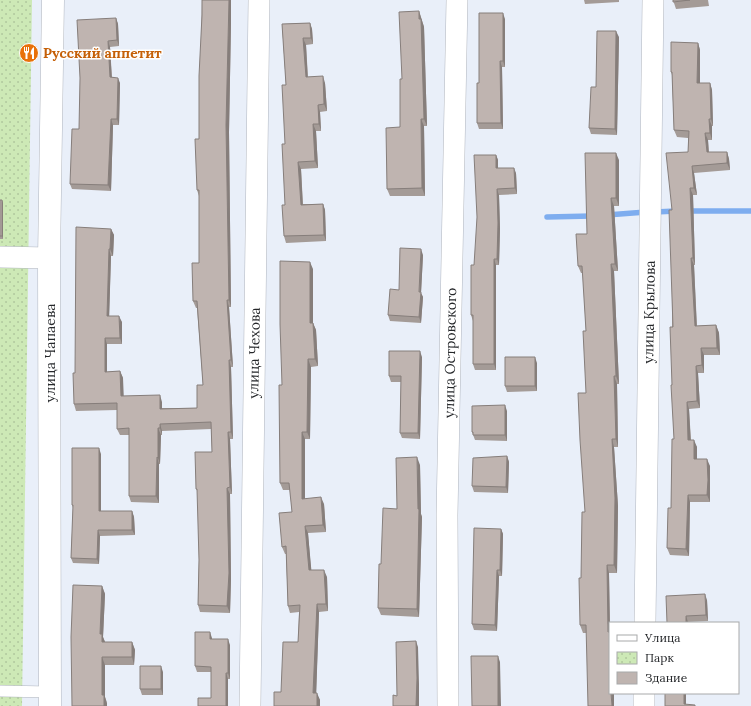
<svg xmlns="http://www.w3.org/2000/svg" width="751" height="706" font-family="Lora,serif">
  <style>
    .park { fill: url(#park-dots) }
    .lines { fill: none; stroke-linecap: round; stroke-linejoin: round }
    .stream { stroke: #7eadef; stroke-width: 5.5 }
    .service-casing { stroke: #b0b5be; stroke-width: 12 }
    .minor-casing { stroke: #b0b5be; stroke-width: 22 }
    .tertiary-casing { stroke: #b0b5be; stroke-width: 23 }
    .service { stroke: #fff; stroke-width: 11 }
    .minor { stroke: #fff; stroke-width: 21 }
    .tertiary { stroke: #fff; stroke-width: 22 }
    .wall { fill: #a49b97 }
    .shaded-wall { fill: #867e7b }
    .building { fill: #bfb4b0; stroke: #867e7b }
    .labels { text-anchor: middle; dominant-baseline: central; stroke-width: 3; stroke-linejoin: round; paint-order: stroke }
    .food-label { font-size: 14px; font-weight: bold; fill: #c56008; stroke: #fff; text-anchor: start }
    .street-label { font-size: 14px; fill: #25272a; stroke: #fff }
  </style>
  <defs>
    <pattern id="park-dots" width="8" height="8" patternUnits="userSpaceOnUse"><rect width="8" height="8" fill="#cde9b6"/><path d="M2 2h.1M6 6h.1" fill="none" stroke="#b0c89d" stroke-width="1.8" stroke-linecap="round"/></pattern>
  </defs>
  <rect width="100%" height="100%" fill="#e9eff9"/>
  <path class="park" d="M0,0H32L22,706H0Z"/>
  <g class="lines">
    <path class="stream" d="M687,211H751
      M655,212L676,211
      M607,215L646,212
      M547,217L592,216"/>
    <defs>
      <path id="service" d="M0,691L50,692"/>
      <path id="minor" d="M0,257L49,258
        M645,623L653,0
        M250,706L259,0
        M448,706L447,515L457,0
        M644,706V693"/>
      <path id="tertiary" d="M50,706L49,258L53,0"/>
    </defs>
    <use href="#service" class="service-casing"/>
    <use href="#minor" class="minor-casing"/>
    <use href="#tertiary" class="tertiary-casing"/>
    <use href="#service" class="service"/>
    <use href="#minor" class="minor"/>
    <use href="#tertiary" class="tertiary"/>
  </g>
  <path class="wall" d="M202,0H231V23L229,132L231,307H229L233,367H231L233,439H230L232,494H230L231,579L230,613L200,612L198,605L199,560L198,492L196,489L212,452L211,429L162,431V435H161L160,464H159V503L131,502L129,496V435H120L117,429V410L76,411L74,404L75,373L111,229L114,235L113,256H111L109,316L122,322V344H107V372L120,371L123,378V396L162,402V408H197L203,385L197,308H196L193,301L199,263V196L197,190L199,139Z
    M584,0H619V2L585,4Z
    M673,0H708L709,6L676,9Z
    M419,11L424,27L427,126H424L425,196H390L387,189L400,127L402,79Z
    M116,18L118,24L119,46L110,47L112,77L120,83L119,125H113L111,191L72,189L70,184L79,129Z
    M505,19V67H502L503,129H479L477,123L479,83Z
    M310,23L312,29L313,44L306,45L308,77L325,83L327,111L320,112L321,131H316L318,168L301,169L303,204H323L325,210L326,241L286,243L284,236L285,205L286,85L282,24Z
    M619,37L617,135L591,134L589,128L596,87Z
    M698,43L700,50V83H710L712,90L713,126H712V140H708L709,152H727L729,159L730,170L694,173L697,195H693L695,265H694L697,326L716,325L719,333L720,355H704V373H698L700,408L689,409L691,440L697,447V459L710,466V502H690L689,556L670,555L667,548L671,508L674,439L672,385V210L688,152V138L677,137L674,130L672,75L671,72Z
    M496,155L498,160V168L516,173L517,194L499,195L500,229L499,265H496V370H475L473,364V321L471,315L474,265Z
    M619,160V206H614L618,271H614L619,384H617L618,447H614L618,506L617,573H609L610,623L586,633H583L580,625L581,578L585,512L586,393V331L583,273H581L578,266L587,234Z
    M0,200H2L3,203V239H0Z
    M423,255L421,293L423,297L421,323L390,321L388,315L399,290Z
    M313,269V323L316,330L318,366L311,367L310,439H305V499L324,504L326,532L308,533L311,570L327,577L328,611L319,612L316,693L320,700V706H274L281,692L298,642L299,612L290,613L288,606L286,554H285L282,547L292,512L290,490H283L280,483L282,385Z
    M422,357L420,439L402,438L400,433L401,382H391L389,376Z
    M537,363V391L507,392L505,386Z
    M507,411V441L475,440L472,432Z
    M101,454V511H132L134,517L135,535L100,536L99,564L73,563L71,558L73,508L72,505Z
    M507,456L509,462L508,493L474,492L472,486Z
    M420,465L421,514L422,517L419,617L381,615L378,608L381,564L397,509Z
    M501,529L503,534L502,576H499L497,631L474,630L472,624Z
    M102,586L105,594L103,637L105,642H132L135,650L134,665H105V697L107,703L71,637Z
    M707,600L708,621L667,623Z
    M212,638V639L230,645V679H228V706H198L211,698V672H197L195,666Z
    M163,672V695H142L140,689Z"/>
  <path class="shaded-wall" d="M229,0H231V23L229,132L231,307L229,300L226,125Z
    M419,11L424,27L427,126L424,119Z
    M503,13L505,19V67L503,61Z
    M116,18L118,24L119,46L117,40Z
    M310,23L312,29L313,44L311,38Z
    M616,31L619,37L617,135L615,129Z
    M303,38L306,45L308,84L306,77Z
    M108,41L110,47L112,83L110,77Z
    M698,43L700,50V90L697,83Z
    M500,61L502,67L503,129L501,123Z
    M323,76L325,83L327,111L324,104Z
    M118,78L120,83L119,125L117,119Z
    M710,83L712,90L713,126L711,119Z
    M318,105L320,112L321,131L319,124Z
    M111,119L113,125L111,191L108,185Z
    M421,119L424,126L425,196L422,188Z
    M709,119L712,126V140L710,133Z
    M313,124L316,131L318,168L315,161Z
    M705,133L708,140L709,159L707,152Z
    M727,152L729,159L730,170L727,163Z
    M616,153L619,160V206L616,198Z
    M496,155L498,160V174L496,168Z
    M298,162L301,169L303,211L301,205Z
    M692,166L694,173L697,195L694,188Z
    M514,168L516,173L517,194L515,188Z
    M690,188L693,195L695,265L693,258Z
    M497,189L499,195L500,229L499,265L497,259Z
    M611,198L614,206L618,271L615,264Z
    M2,200L3,203V239L2,236Z
    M323,204L325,210L326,241L324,235Z
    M111,229L114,235L113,256L110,249Z
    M109,249L111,256L109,322L107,316Z
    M421,249L423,255L421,293L423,297L421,323L419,317Z
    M691,258L694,265L697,333L695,326Z
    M494,259L496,265V370L494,364Z
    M310,262L313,269V330L310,323Z
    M611,264L614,271L619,384L616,376Z
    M227,300L229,307L233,367L231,360Z
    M119,316L122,322V344L120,338Z
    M313,323L316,330L318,366L315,359Z
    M716,325L719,333L720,355L717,348Z
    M105,338L107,344V378L105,372Z
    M701,348L704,355V373L702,365Z
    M420,351L422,357L420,439L418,433Z
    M535,357L537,363V391L535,386Z
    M308,359L311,367L310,439L307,432Z
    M229,360L231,367L233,439L231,432Z
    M696,366L698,373L700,408L697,401Z
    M120,371L123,378L124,402L121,396Z
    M614,376L617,384L618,447L616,439Z
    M160,395L162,402V415L160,409Z
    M687,402L689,409L691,447L688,440Z
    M505,405L507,411V441L505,435Z
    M160,424L162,431V435L160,428Z
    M158,428L161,435L160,464L158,458Z
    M228,432L230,439L232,494L230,487Z
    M302,432L305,439V506L302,499Z
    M612,439L614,447L618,506L617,573L614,565Z
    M694,440L697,447V466L694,459Z
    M99,448L101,454V517L99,511Z
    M507,456L509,462L508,493L506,487Z
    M157,457L159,464V503L156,496Z
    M417,457L420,465L421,514L422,517L419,617L417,609L418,509Z
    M707,459L710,466V502L707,495Z
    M227,488L230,494L231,579L230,613L227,606Z
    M688,495L690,502L689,556L686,549Z
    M321,497L324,504L326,532L323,525Z
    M132,511L134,517L135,535L132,530Z
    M305,526L308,533L312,577L309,570Z
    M501,529L503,534L502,576L500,570Z
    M98,530L100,536L99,564L97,559Z
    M607,565L609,573L610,638L608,632Z
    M324,570L327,577L328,611L326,604Z
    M497,570L499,576L497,631L495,625Z
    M102,586L105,594L103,637L105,642V650L100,634Z
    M705,594L707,600L708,621L706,615Z
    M317,604L319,612L316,700L313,693Z
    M686,616L688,622V623H686Z
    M210,632L212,638V645L210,639Z
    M228,639L230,645V679L228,673Z
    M416,641L418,647L419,684V706H416Z
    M132,642L135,650L134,665L132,657Z
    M498,656L500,662L501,706H498Z
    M102,657L105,665V697L107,703V706H104L102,695Z
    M161,666L163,672V695L161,689Z
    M226,673L228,679V706H226Z
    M317,693L320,700V706H317Z
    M611,693H614V706H612Z
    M684,693H686V706L684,704Z"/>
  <path class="building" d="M202,0H229L226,125L229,300H227L231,360H229L231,432H228L230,487L227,488L229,573L227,606L198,605L199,560L197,489H196L195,452H212L211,422L160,424V428H158V458L157,457L156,496H129V428L117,429V403L74,404L73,373H75L76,227L111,229L110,249H109L107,316H119L120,338H105V372L120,371L121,396L160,395V409L197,408V385H203L197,301H193L192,263H199V190H197L195,139H199V76L202,15Z
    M673,0H690L673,2Z
    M419,11V19H421L424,119H421L422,188L387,189L386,128L400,127V79H402L399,12Z
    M479,13H503V61H500L501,123H477V83H479Z
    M116,18L117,40L108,41L110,77L118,78L117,119H111L108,185L70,184L72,129H79L80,78L77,20Z
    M310,23L311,38H303L306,77L323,76L324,104L318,105L319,124H313L315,161L298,162L301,205L323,204L324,235L284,236L282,205H285L282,144H285L282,85H286L282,24Z
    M597,31H616L615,129L589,128L591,87H596Z
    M671,42L698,43L697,83H710L711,119H709L710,133H705L707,152H727V163L692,166L694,188H690L693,258H691L695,326L716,325L717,348H701L702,365L696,366L697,401L687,402L688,440H694V459H707L708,480L707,495H688L686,549L667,548L668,508H671L672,439H674L671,385H672L670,327H673L669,210H672L666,153L688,152L689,131L674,130L672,72H671Z
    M585,153H616V198H611L615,264H611L616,376H614L616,439H612L615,498L614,565H607L608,632H610V693H611L612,706H588L586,625H580L579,578H581L582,512H585L580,440L578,393H586L583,331H586L582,266H578L576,234H587Z
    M474,155H496V168H514L515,188L497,189L498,223L497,259H494V364H473V315H471V265H474L477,217Z
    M0,200H2V236H0Z
    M400,248L421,249L419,292H421L419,317L388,315L390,289L399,290Z
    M280,261L310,262V323H313L315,359H308L307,432H302V499L321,497L323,525L305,526L309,570H324L326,604H317L313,693H317V706H274V692H281L283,642H298L300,605L288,606L286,546L282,547L279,513L292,512L289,483H280L279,385H282L280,324Z
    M389,351H420L418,433H400L401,376H389Z
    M505,357H535V386H505Z
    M505,405V435H473V432H472V406Z
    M72,448H99V511H132V530H98L97,559L71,558L73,505H72Z
    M507,456L506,487L472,486L473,458Z
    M417,457L418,509H419L417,609L378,608L379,564H381L383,508L397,509L396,458Z
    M474,528L501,529L500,570H497L495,625L472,624Z
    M73,585L102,586L100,634H102V642H132V657H102V695H104V706H72L71,637Z
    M705,594L706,615L686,616V623H667L666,596Z
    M195,632H210V639H228V673H226V706H198V698H211V667L195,666Z
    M416,641L417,678L416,706H393V695L397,696L396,642Z
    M471,656H498V706H472Z
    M140,666H161V689H140Z
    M665,693H684V704L695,705V706H665Z"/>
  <defs>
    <symbol id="restaurant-disc" viewBox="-11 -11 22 22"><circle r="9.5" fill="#e8710a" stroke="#fff"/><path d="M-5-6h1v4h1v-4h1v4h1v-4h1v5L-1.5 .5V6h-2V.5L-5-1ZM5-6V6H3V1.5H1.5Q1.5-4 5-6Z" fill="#fff"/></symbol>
  </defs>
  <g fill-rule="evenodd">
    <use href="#restaurant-disc" x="18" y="42" width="22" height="22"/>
  </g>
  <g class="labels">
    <g class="food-label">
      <text x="43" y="53">Русский аппетит</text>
    </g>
    <g class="street-label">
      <text transform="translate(649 312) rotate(-89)">улица Крылова</text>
      <text transform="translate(50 353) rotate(-90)">улица Чапаева</text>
      <text transform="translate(254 353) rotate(-89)">улица Чехова</text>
      <text transform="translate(450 353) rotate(-89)">улица Островского</text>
    </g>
  </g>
  <rect x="609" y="622" width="130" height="72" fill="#ffffff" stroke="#a8a9aa"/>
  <rect x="617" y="635" width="20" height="6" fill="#ffffff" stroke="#a8a9aa"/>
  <text x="645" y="642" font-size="12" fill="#25272a">Улица</text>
  <rect x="617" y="652" width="20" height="12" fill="url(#park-dots)" stroke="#a8a9aa"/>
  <text x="645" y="662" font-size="12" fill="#25272a">Парк</text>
  <rect x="617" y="672" width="20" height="12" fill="#bfb4b0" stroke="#a8a9aa"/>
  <text x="645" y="682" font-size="12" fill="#25272a">Здание</text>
</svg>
